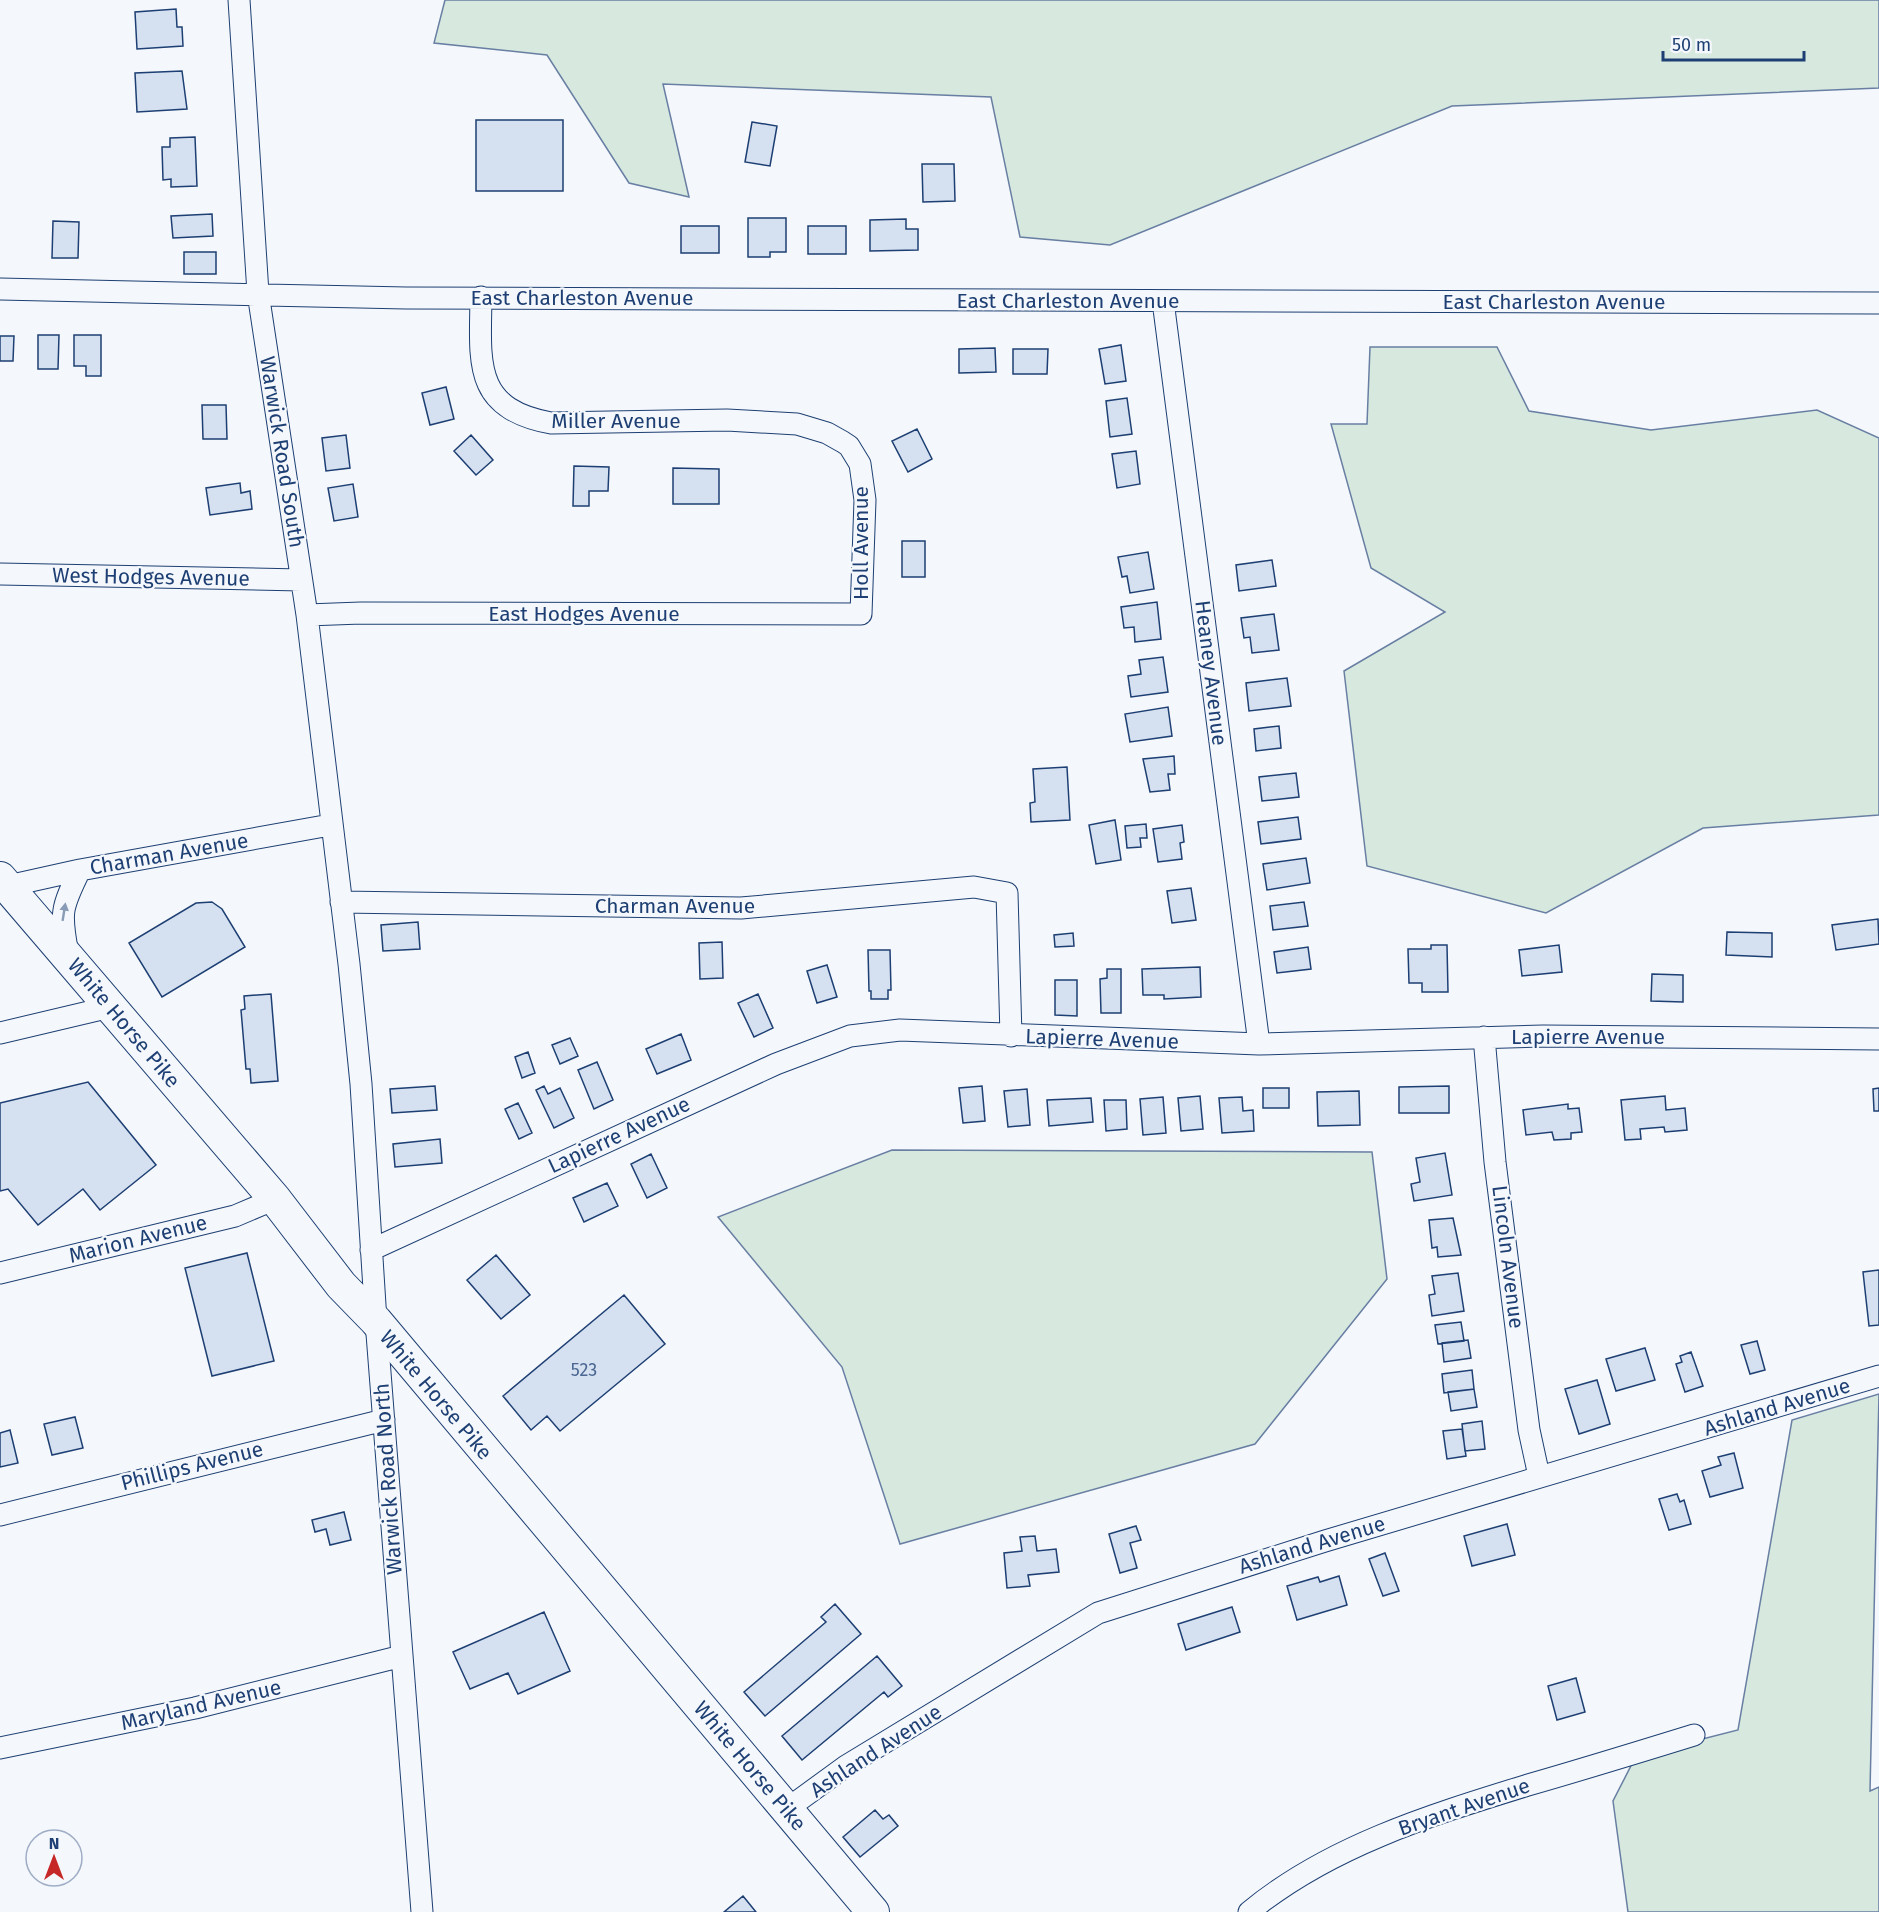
<svg xmlns="http://www.w3.org/2000/svg" width="1879" height="1912" font-family="'Fira Sans',sans-serif">
  <style>
    .green { fill: #d7e8df; stroke: #687fa3; stroke-width: 1.5 }
    .building { fill: #d5e0f0; stroke: #1d3f73; stroke-width: 1.5 }
    .lines { fill: none; stroke-linecap: round; stroke-linejoin: round }
    .minor-casing { stroke: #1d3f73; stroke-width: 23 }
    .highway-casing { stroke: #1d3f73; stroke-width: 34 }
    .minor { stroke: #f4f7fb; stroke-width: 21 }
    .highway { stroke: #f4f7fb; stroke-width: 32 }
    .oneway { fill: #889bb7 }
    .labels { text-anchor: middle; dominant-baseline: central; stroke-width: 4.5; stroke-linejoin: round; paint-order: stroke }
    .number-label { font-size: 18px; fill: #4b6792 }
    .street-label { font-size: 21px; fill: #1d3f73; stroke: #f4f7fb }
  </style>
  <rect width="100%" height="100%" fill="#f4f7fb"/>
  <path class="green" d="M445,0H1879V88L1452,106L1110,245L1020,237L991,97L663,84L689,197L629,183L547,55L434,43Z
    M1370,347H1497L1529,411L1651,430L1817,410L1879,438V815L1703,828L1546,913L1367,866L1344,671L1445,612L1371,568L1331,424H1367Z
    M892,1150L1372,1152L1387,1279L1255,1444L900,1544L842,1367L718,1217Z
    M1879,1394L1870,1791L1879,1787V1912H1628L1613,1801L1636,1756L1738,1730L1792,1420Z"/>
  <path class="building" d="M176,9L177,27H182L183,46L137,49L135,12Z
    M182,71L187,109L137,112L135,73Z
    M476,120H563V191H476Z
    M752,122L777,126L770,166L745,162Z
    M195,137L197,186L171,187V179L163,180L162,147H170V138Z
    M922,164H954L955,201L923,202Z
    M212,214L213,236L173,238L171,216Z
    M748,218H786V252H770V257H748Z
    M906,219V229H918V250L870,251V220Z
    M53,221L79,222L78,258H52Z
    M681,226H719V253H681Z
    M808,226H846V254H808Z
    M184,252H216V274H184Z
    M38,335H59L58,369H38Z
    M74,335H101V376H86V366H74Z
    M0,336H14L13,361H0Z
    M1121,345L1126,381L1105,384L1099,349Z
    M995,348L996,372L959,373V349Z
    M1013,349H1048L1047,374H1013Z
    M446,387L454,419L430,425L422,393Z
    M1127,398L1132,434L1110,437L1106,401Z
    M202,405H226L227,439H203Z
    M917,429L932,459L908,472L892,441Z
    M346,435L350,468L326,471L322,438Z
    M471,435L493,460L476,475L454,451Z
    M1136,451L1140,484L1117,488L1112,454Z
    M574,466L609,467L608,491H589V506H573Z
    M673,468L719,469V504H673Z
    M240,483L241,493L250,491L252,509L210,515L206,488Z
    M353,484L358,517L334,521L328,488Z
    M902,541H925V577H902Z
    M1148,552L1154,589L1130,593L1127,576L1122,577L1118,557Z
    M1272,560L1276,586L1239,591L1236,565Z
    M1157,602L1161,639L1135,642L1134,627L1124,628L1121,607Z
    M1274,614L1279,650L1252,653L1250,637L1244,638L1241,618Z
    M1163,657L1168,692L1131,697L1128,676L1141,674L1139,660Z
    M1287,678L1291,706L1249,711L1246,683Z
    M1168,707L1172,736L1130,742L1125,714Z
    M1279,726L1281,748L1256,751L1254,729Z
    M1174,756L1175,774H1168L1170,790L1150,792L1143,759Z
    M1067,767L1070,820L1031,822L1030,803L1035,802L1033,769Z
    M1296,773L1299,797L1262,801L1259,777Z
    M1298,817L1301,839L1261,844L1258,822Z
    M1115,820L1121,860L1096,864L1089,825Z
    M1146,824L1147,838H1140L1141,847L1127,848L1125,826Z
    M1182,825L1184,842L1180,843L1182,859L1158,862L1153,829Z
    M1306,858L1310,883L1267,890L1263,864Z
    M1191,888L1196,920L1172,923L1167,891Z
    M212,902L222,909L245,947L162,997L129,943L196,903Z
    M1304,902L1308,926L1273,930L1270,906Z
    M1878,919L1879,944L1836,950L1832,925Z
    M418,922L420,949L383,951L381,925Z
    M1727,932L1772,933V957L1726,955Z
    M1073,933L1074,946L1055,947L1054,935Z
    M722,942L723,978L700,979L699,943Z
    M1431,945H1447L1448,992H1422V983H1409L1408,949H1431Z
    M1559,945L1562,972L1522,976L1519,950Z
    M1308,947L1311,969L1277,973L1274,952Z
    M868,950H890L891,990H888V999H871V991H869Z
    M827,965L837,997L817,1003L807,971Z
    M1200,967L1201,997L1164,999V995H1143L1142,969Z
    M1107,969H1121V1013H1101L1100,979L1107,978Z
    M1652,974L1683,975V1002L1651,1001Z
    M1055,980H1077V1016L1055,1015Z
    M271,994L278,1081L251,1083L250,1069H246L241,1010L245,1009L244,996Z
    M758,994L773,1028L754,1037L738,1003Z
    M681,1034L691,1060L657,1074L646,1049Z
    M570,1038L578,1056L560,1064L552,1045Z
    M528,1052L535,1073L522,1078L515,1057Z
    M597,1062L613,1100L594,1109L578,1070Z
    M88,1082L156,1165L100,1210L83,1189L38,1225L8,1189L0,1191V1103Z
    M435,1086L437,1110L392,1113L390,1089Z
    M544,1086L548,1094L560,1088L574,1118L554,1128L536,1090Z
    M982,1086L985,1121L963,1123L959,1088Z
    M1449,1086V1113H1399V1087Z
    M1263,1088H1289V1108H1263Z
    M1879,1088V1111H1874L1873,1089Z
    M1027,1089L1030,1125L1008,1127L1004,1091Z
    M1359,1091L1360,1125L1318,1126L1317,1092Z
    M1200,1096L1203,1129L1181,1131L1178,1098Z
    M1665,1096L1666,1110L1685,1108L1687,1130L1665,1132L1664,1127L1640,1129L1641,1139L1625,1140L1621,1100Z
    M1163,1097L1166,1133L1143,1135L1140,1099Z
    M1242,1097L1243,1111L1253,1110L1254,1131L1222,1133L1219,1098Z
    M1091,1098L1093,1122L1049,1126L1047,1100Z
    M1104,1100H1126L1127,1129L1106,1131Z
    M518,1103L532,1133L519,1139L505,1109Z
    M1568,1104V1109L1579,1108L1582,1132L1571,1133V1139L1554,1140L1552,1132L1526,1135L1523,1110Z
    M440,1139L442,1163L395,1167L393,1144Z
    M1445,1153L1452,1195L1414,1201L1411,1184L1420,1182L1416,1158Z
    M651,1154L667,1188L647,1198L631,1164Z
    M607,1183L618,1206L584,1222L573,1198Z
    M1453,1218L1461,1255L1438,1257L1437,1247L1432,1248L1429,1220Z
    M247,1253L274,1361L212,1376L185,1268Z
    M496,1255L530,1295L501,1319L467,1280Z
    M1879,1270V1325L1869,1326L1863,1272Z
    M1458,1273L1464,1311L1432,1316L1429,1295L1435,1294L1432,1276Z
    M624,1295L665,1344L560,1431L547,1416L531,1430L503,1396Z
    M1461,1322L1464,1341L1438,1344L1435,1325Z
    M1468,1340L1471,1358L1444,1362L1442,1343Z
    M1757,1341L1765,1370L1750,1374L1741,1345Z
    M1645,1348L1655,1380L1616,1391L1606,1359Z
    M1691,1352L1703,1386L1685,1392L1676,1364L1682,1362L1680,1356Z
    M1472,1370L1474,1389L1444,1393L1442,1374Z
    M1597,1380L1610,1424L1579,1434L1565,1389Z
    M1474,1389L1477,1407L1451,1411L1448,1392Z
    M75,1417L83,1448L52,1455L44,1424Z
    M1482,1421L1485,1449L1465,1451L1462,1424Z
    M1462,1429L1466,1456L1447,1459L1443,1431Z
    M10,1430L18,1463L0,1467V1433Z
    M1734,1453L1743,1488L1710,1497L1702,1471L1721,1465L1718,1457Z
    M1677,1494L1680,1502L1684,1500L1691,1524L1669,1530L1659,1499Z
    M344,1512L351,1540L330,1545L326,1529L315,1532L312,1520Z
    M1507,1524L1515,1555L1472,1566L1464,1536Z
    M1136,1526L1141,1540L1130,1543L1137,1568L1120,1573L1109,1534Z
    M1035,1536L1037,1551L1056,1549L1059,1572L1028,1575L1030,1586L1007,1588L1004,1553L1022,1551L1020,1537Z
    M1385,1553L1399,1591L1383,1596L1369,1559Z
    M1339,1576L1347,1605L1297,1620L1287,1586L1318,1577L1320,1582Z
    M835,1604L861,1634L765,1716L744,1692L826,1622L821,1617Z
    M1232,1607L1240,1632L1186,1650L1178,1624Z
    M544,1612L570,1671L518,1694L508,1673L470,1689L453,1652Z
    M877,1656L902,1686L888,1697L884,1692L802,1760L782,1736Z
    M1576,1678L1585,1712L1557,1720L1548,1686Z
    M875,1810L883,1819L889,1815L898,1826L860,1857L843,1837Z
    M743,1896L756,1912H724Z"/>
  <g class="lines">
    <defs>
      <path id="minor" d="M239,0L258,293L307,615L349,964L361,1084L376,1321L422,1912
        M0,289L406,298L1879,303
        M1163,301L1259,1044
        M0,574L301,580
        M307,615L361,613L861,614L865,500L860,464L849,446L843,442L827,433L797,424L727,420L551,423C473,409 480,363 481,297
        M8,886L80,870L330,825
        M341,902L741,908L974,887L1007,893L1011,1036
        M68,954C60,913 61,908 80,870
        M0,1033L110,1007
        M1484,1037L1495,1162L1529,1430L1539,1476
        M371,1250L776,1064L850,1036L900,1030L1259,1044L1543,1036L1879,1039
        M0,1273L235,1216L275,1199
        M0,1515L384,1420
        M0,1748L195,1708L402,1656
        M787,1809L846,1766L1098,1613L1325,1541L1879,1376
        M1249,1912C1329,1846 1431,1815 1528,1785C1584,1769 1639,1752 1694,1735"/>
      <path id="highway" d="M0,878L275,1199L341,1285L376,1321L873,1912"/>
    </defs>
    <use href="#minor" class="minor-casing"/>
    <use href="#highway" class="highway-casing"/>
    <use href="#minor" class="minor"/>
    <use href="#highway" class="highway"/>
  </g>
  <defs><path id="oneway-solid" d="M-6-.8H1V-3.2L6.5 0L1 3.2V.8H-6Z" transform="scale(1.5)"/></defs>
  <use class="oneway" href="#oneway-solid" transform="translate(64 912) rotate(-81)"/>
  <g class="labels">
    <g class="number-label">
      <text x="584" y="1370">523</text>
    </g>
    <g class="street-label">
      <text x="582" y="298">East Charleston Avenue</text>
      <text x="1068" y="301">East Charleston Avenue</text>
      <text x="1554" y="302">East Charleston Avenue</text>
      <text x="616" y="421">Miller Avenue</text>
      <text transform="translate(282 452) rotate(81)">Warwick Road South</text>
      <text transform="translate(861 543) rotate(-90)">Holl Avenue</text>
      <text transform="translate(151 577) rotate(1)">West Hodges Avenue</text>
      <text x="584" y="614">East Hodges Avenue</text>
      <text transform="translate(1211 673) rotate(83)">Heaney Avenue</text>
      <text transform="translate(169 854) rotate(-10)">Charman Avenue</text>
      <text x="675" y="906">Charman Avenue</text>
      <text transform="translate(124 1023) rotate(50)">White Horse Pike</text>
      <text x="1588" y="1037">Lapierre Avenue</text>
      <text transform="translate(1102 1039) rotate(2)">Lapierre Avenue</text>
      <text transform="translate(619 1135) rotate(-25)">Lapierre Avenue</text>
      <text transform="translate(138 1239) rotate(-14)">Marion Avenue</text>
      <text transform="translate(1508 1257) rotate(83)">Lincoln Avenue</text>
      <text transform="translate(436 1395) rotate(50)">White Horse Pike</text>
      <text transform="translate(1777 1407) rotate(-17)">Ashland Avenue</text>
      <text transform="translate(192 1466) rotate(-14)">Phillips Avenue</text>
      <text transform="translate(388 1479) rotate(-94)">Warwick Road North</text>
      <text transform="translate(1312 1545) rotate(-17)">Ashland Avenue</text>
      <text transform="translate(201 1705) rotate(-13)">Maryland Avenue</text>
      <text transform="translate(876 1751) rotate(-33)">Ashland Avenue</text>
      <text transform="translate(750 1766) rotate(50)">White Horse Pike</text>
      <text transform="translate(1464 1807) rotate(-19)">Bryant Avenue</text>
    </g>
  </g>
  <g transform="translate(54 1858)"><circle r="28" fill="#f4f7fb" stroke="#9eadc5" stroke-width="1.5"/>
  <path d="M0-4.5L10 22L0 15L-10 22Z" fill="#c62828"/>
  <text y="-9" font-size="16" font-weight="bold" text-anchor="middle" fill="#1d3f73">N</text>
  </g>
  <path d="M1663 51v9h141v-9" fill="none" stroke="#1d3f73" stroke-width="3"/>
  <text x="1672" y="51" font-size="18" fill="#1d3f73" stroke="#f4f7fb" stroke-width="4.5" paint-order="stroke">50 m</text>
</svg>
